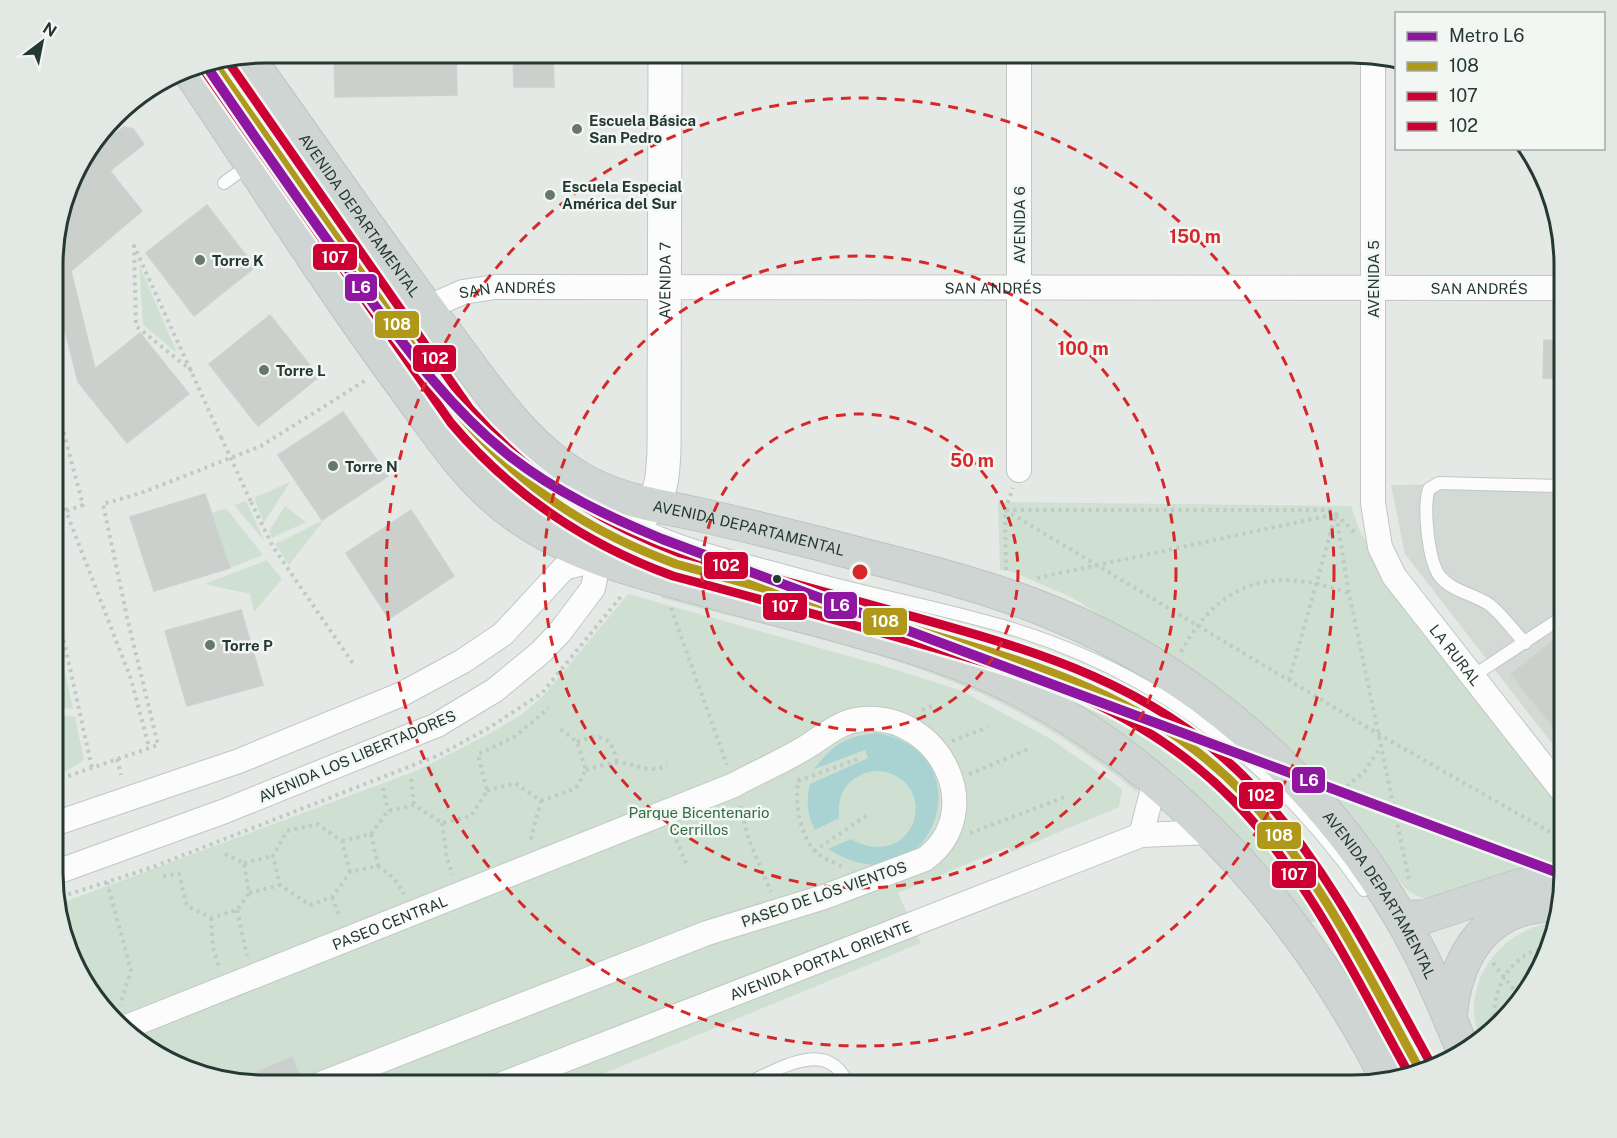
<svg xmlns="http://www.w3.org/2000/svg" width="1617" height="1138" font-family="'Public Sans',sans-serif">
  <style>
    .built { fill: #d3dad5 }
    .green { fill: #cfe0d2 }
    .water { fill: #a9d3d2 }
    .building { fill: #cbd0cd; stroke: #cdd1cf; stroke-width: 1.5 }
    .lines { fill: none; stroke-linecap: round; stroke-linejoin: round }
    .lane-casing { stroke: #c1c6c3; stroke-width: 14 }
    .street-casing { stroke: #c1c6c3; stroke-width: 26 }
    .secondary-casing { stroke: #c0c6c3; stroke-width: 35 }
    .primary-casing { stroke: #bdc4c1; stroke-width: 35 }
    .path { stroke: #c1c9c4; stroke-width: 4; stroke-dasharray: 3 4.5; stroke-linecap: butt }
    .lane { stroke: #fbfcfb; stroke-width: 12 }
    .street { stroke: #fbfcfb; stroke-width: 24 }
    .secondary { stroke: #fbfcfb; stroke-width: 33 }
    .primary { stroke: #ced5d2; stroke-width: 33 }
    .path-bridge { stroke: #c1c9c4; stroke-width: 4; stroke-dasharray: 3 4.5; stroke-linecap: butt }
    .bus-1-casing { stroke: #f2f7f4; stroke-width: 14 }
    .bus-2-casing { stroke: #f2f7f4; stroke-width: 14 }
    .bus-3-casing { stroke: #f2f7f4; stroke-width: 14 }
    .bus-1 { stroke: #b0991a; stroke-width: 9 }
    .bus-2 { stroke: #c03; stroke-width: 9 }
    .bus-3 { stroke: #c03; stroke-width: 9 }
    .metro-1-casing { stroke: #f2f7f4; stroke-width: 15 }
    .metro-1 { stroke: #8e16a1; stroke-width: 10 }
    .ring { fill: none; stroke: #d62828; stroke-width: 3; stroke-dasharray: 10 8 }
    .poi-dot { fill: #677770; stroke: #f2f7f4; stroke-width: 2 }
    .bus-dot { fill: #243931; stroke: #f2f7f4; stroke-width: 2 }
    .labels { text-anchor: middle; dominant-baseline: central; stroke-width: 5; stroke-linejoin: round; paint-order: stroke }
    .poi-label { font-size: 15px; font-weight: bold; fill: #243931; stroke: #f2f7f4; text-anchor: start }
    .street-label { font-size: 15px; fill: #243931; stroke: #f2f7f4 }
    .park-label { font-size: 15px; fill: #336c41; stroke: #f2f7f4 }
    .rim { fill: none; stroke: #243931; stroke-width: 3 }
    .centre { fill: #d62828; stroke: #f2f7f4; stroke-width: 3 }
    .ring-label { font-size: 18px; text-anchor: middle; font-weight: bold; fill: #d62828; stroke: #f2f7f4; stroke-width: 5; stroke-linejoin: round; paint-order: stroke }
    .line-badge { stroke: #f2f7f4; stroke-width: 2 }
    .badge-label { font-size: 16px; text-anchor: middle; font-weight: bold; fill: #fff }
  </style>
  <rect width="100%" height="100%" fill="#e4e9e6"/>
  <path class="built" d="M1564,483V759L1405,554L1391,485Z"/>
  <path class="green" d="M139,264L177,353L143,325Z
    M290,482L264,523L254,498Z
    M246,501L265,542L234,505Z
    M998,502L1351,506L1361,534L1564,812V861L1516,869L1429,898H1421L1406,889L1326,788L1289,748L1238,703L1071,597L1010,571L1000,570Z
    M285,506L306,522L272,538L269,531Z
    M226,508L263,555L230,568L212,513Z
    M324,520L289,565L275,544Z
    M267,560L282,579L254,612L250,594L204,584Z
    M664,591L917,661L1031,710L1131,778L1138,793C1087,752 1028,713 968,688C873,647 762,625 661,598Z
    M628,594L884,666L962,691L1051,739L1122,789L1119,807L1012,852L1008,847L898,893L921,943L576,1085H252L197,1074L136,1042L81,979L56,905L416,771L487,735L522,714L545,694Z
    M54,623L73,709L54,707Z
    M979,654C1016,666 1055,677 1090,695C1189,743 1269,822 1323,918L1309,924Z
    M54,714L75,717L84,760L63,773L54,765Z
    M1557,922L1553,941L1521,1002L1479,1036C1459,983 1502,927 1557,922Z"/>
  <path class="water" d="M876,733C991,752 931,915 828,849L851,839C912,873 942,788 886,772C877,770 867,771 859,776C842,785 838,799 839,818L815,830C807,814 806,801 810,784L868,758L865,750L814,769C834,744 844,737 876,733Z"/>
  <path class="building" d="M334,53H456L457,95L335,97Z
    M513,53H553L554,87H514Z
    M124,127L133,129L144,144L110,171L142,211L71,271L95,369L140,333L189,394L127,443L78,382L54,287V238L75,171L87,155Z
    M207,205L255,267L194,316L146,253Z
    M270,315L319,377L258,426L209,364Z
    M1544,340L1564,341V379L1543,378Z
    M343,412L388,476L322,520L278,455Z
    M205,494L230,568L154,591L130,517Z
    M411,510L454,576L389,619L346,553Z
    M241,610L263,685L187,706L165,631Z
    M1564,632V741L1511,674Z
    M292,1057L301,1079L287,1085H252L234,1082Z"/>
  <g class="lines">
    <defs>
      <path id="lane" d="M214,63L461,416C519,488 589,534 676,564C757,586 838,608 920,631C1046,666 1149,693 1243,793C1318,872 1367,975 1420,1070
        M224,183L250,164
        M606,504C662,543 732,556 796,574C856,591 917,603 977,619C1140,660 1268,753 1364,890
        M1525,643C1514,631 1503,616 1490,605C1475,594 1450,591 1439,575C1428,559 1423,506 1429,489L1439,483L1559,486
        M1473,676L1564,616
        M743,1085C777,1071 828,1035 848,1085"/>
      <g id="street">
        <path id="s1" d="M1373,54V503L1380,547L1394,576L1564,793"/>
        <path id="s2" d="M427,308L463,292L495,287L1564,288"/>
        <path d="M1019,470V53"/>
        <path d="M54,824L239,761L402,694L463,661L503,634L564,568L599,559L593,588L560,632L541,652L495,690L437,725L225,811L54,873"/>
        <path d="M1141,835L1155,781"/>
        <path id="s3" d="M124,1028L734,785C759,771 787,760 811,744C828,733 841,721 863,719C939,713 989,811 925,859L824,897L707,933L318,1085"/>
        <path id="s4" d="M500,1085L1141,835L1211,832"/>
      </g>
      <g id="secondary">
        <path id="s5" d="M599,559C616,541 649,513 659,490C663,479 663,465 664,452L665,53"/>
      </g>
      <g id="primary">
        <path id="s6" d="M247,56C313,148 377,242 445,332C485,385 521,443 579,478C616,500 655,505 697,514C737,523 777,533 817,543C895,564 974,581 1048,611C1195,670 1319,779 1399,915C1425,958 1444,1004 1463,1050"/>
        <path d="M187,68C259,174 328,284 404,387C438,433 469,483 517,516C572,555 635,571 699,588C741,600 784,611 826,622C884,638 942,654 997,679C1141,747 1259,865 1342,999C1357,1024 1374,1050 1386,1078"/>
        <path d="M1401,917H1424L1518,886L1564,879"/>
        <path d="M1450,1019C1455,954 1488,902 1560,905"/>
      </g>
    </defs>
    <use href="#lane" class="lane-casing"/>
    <use href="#street" class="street-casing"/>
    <use href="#secondary" class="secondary-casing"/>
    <use href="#primary" class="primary-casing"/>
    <path class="path" d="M192,371L136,326L134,246L221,437
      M54,396L83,505L54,515
      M54,480L131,679L149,747
      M251,502L273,547L354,665
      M1005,510L1380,735L1564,840
      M1006,510H1329L1336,514
      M1006,570L1005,510L1013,488
      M1037,578L1336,514L1349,593L1409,880
      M54,596L92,768
      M671,608L727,765
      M1181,652C1220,580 1273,566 1348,593
      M1289,680L1336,514L1355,533
      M922,710L935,705
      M952,741L988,727
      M577,742C601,733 612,735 617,763
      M117,759L121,775
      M586,770C595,767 605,764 615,763C634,761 649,776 667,765
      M969,774L1029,749
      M799,778C794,800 799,832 814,850C820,858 834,862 843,867
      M411,779L414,805
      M54,781L158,745L127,617L103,504L141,493L261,446L366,380
      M798,781L858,759
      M383,788L388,811
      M487,791L515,783L541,801L530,842
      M1341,791L1365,771L1381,746
      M541,801L576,788L586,770L577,742L559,728
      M740,806L749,840L771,892
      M442,823L447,859L453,875
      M673,833L686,863
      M970,833L1065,797
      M371,834L388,811L414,805L442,823L471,816L487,791L478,754L514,737L549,708
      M342,841L371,834L378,866
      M814,851L869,814
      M244,863L273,856
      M350,872L342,841L317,824L287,831L273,856L280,885L310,905L332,897L350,872L378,866L394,878L404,894
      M163,876L179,874L187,906L211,918L237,910L249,893L244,863L221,852
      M107,882L131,970L120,1005
      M249,893L280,885
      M332,897L340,918
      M54,899L153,867L439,755L487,729L542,693L623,594
      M237,910L247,956
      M211,918L213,947L219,968
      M1493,963L1522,1000
      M1495,1023C1490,988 1513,951 1550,947"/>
    <use href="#lane" class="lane"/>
    <use href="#street" class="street"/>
    <use href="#secondary" class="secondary"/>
    <use href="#primary" class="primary"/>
    <path class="path-bridge" d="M221,437L251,502"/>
    <defs>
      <path id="bus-1" d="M214,63L461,416C523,488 587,531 676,564C751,584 826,605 901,626C1029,662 1148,694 1243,793C1319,872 1367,974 1420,1070"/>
      <path id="bus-2" d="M204,70L451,423C512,495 585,544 673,576C749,596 824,617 900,638C1028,674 1136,702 1233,800C1309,877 1356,979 1408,1072"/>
      <path id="bus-3" d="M227,60L470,409C531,478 594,520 680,553C756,573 832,594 907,615C1036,651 1156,684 1252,785C1328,866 1378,968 1431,1064"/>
    </defs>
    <use href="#bus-1" class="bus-1-casing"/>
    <use href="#bus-2" class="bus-2-casing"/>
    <use href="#bus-3" class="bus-3-casing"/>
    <use href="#bus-1" class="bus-1"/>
    <use href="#bus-2" class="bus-2"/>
    <use href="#bus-3" class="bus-3"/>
    <defs>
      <path id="metro-1" d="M205,64C256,139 308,214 361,287C406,348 451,410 511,457C556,492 609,517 662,539L1564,875"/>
    </defs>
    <use href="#metro-1" class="metro-1-casing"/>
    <use href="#metro-1" class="metro-1"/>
  </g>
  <g class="ring">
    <circle cx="860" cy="572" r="158"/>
    <circle cx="860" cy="572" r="316"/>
    <circle cx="860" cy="572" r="474"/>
  </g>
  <g class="poi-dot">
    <circle cx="577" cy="129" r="6"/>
    <circle cx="550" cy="195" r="6"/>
    <circle cx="200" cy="260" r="6"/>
    <circle cx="264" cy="370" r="6"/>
    <circle cx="333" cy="466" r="6"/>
    <circle cx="210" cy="645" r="6"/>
  </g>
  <circle class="bus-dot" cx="777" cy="579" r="5"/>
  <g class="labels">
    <g class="poi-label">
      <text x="589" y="120">Escuela Básica<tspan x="589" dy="17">San Pedro</tspan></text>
      <text x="562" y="186">Escuela Especial<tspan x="562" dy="17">América del Sur</tspan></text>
      <text x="212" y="260">Torre K</text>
      <text x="276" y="370">Torre L</text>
      <text x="345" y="466">Torre N</text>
      <text x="222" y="645">Torre P</text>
    </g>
    <g class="street-label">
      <text stroke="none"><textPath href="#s6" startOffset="195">AVENIDA DEPARTAMENTAL</textPath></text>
      <text transform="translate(1019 225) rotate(-90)">AVENIDA 6</text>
      <text transform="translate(1373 279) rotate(-90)">AVENIDA 5</text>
      <text stroke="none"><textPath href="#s5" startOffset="302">AVENIDA 7</textPath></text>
      <text stroke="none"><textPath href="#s2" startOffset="570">SAN ANDRÉS</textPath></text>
      <text stroke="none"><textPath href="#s2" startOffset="1056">SAN ANDRÉS</textPath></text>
      <text stroke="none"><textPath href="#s2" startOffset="84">SAN ANDRÉS</textPath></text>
      <text stroke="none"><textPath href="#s6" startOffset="717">AVENIDA DEPARTAMENTAL</textPath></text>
      <text stroke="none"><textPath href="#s1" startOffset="626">LA RURAL</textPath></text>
      <text transform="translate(357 756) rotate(-23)">AVENIDA LOS LIBERTADORES</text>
      <text transform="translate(824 894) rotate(-19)">PASEO DE LOS VIENTOS</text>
      <text stroke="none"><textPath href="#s6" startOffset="1473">AVENIDA DEPARTAMENTAL</textPath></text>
      <text stroke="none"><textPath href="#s3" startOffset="286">PASEO CENTRAL</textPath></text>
      <text stroke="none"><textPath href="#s4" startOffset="344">AVENIDA PORTAL ORIENTE</textPath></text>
    </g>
    <g class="park-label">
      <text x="699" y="812">Parque Bicentenario<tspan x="699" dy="17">Cerrillos</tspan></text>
    </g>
  </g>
  <path d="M0 0H1617V1138H0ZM265 63H1352A202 202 0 0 1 1554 265V873A202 202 0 0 1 1352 1075H265A202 202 0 0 1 63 873V265A202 202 0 0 1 265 63Z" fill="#e2e8e4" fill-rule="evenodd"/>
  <path class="rim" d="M265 63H1352A202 202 0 0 1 1554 265V873A202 202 0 0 1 1352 1075H265A202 202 0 0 1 63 873V265A202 202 0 0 1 265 63Z"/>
  <circle cx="860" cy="572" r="9" class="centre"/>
  <g class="ring-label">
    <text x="1195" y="243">150 m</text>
    <text x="1083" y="355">100 m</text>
    <text x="972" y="467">50 m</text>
  </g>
  <g class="line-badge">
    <rect x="312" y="243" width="46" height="28" rx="6" fill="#c03"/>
    <rect x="344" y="273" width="34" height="29" rx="6" fill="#8e16a1"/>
    <rect x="374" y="310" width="46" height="29" rx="6" fill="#b0991a"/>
    <rect x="412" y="344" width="45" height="29" rx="6" fill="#c03"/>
    <rect x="703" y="551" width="46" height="29" rx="6" fill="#c03"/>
    <rect x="823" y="591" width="35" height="29" rx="6" fill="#8e16a1"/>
    <rect x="762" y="592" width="46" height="29" rx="6" fill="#c03"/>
    <rect x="862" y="607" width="46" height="29" rx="6" fill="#b0991a"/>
    <rect x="1291" y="766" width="35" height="28" rx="6" fill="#8e16a1"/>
    <rect x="1238" y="781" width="46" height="29" rx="6" fill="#c03"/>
    <rect x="1256" y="821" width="46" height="29" rx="6" fill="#b0991a"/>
    <rect x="1271" y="860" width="46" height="29" rx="6" fill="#c03"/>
  </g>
  <g class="badge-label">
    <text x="335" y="263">107</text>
    <text x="361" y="293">L6</text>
    <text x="397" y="330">108</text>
    <text x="435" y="364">102</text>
    <text x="726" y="571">102</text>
    <text x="840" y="611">L6</text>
    <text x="785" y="612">107</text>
    <text x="885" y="627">108</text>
    <text x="1309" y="786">L6</text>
    <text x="1261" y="801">102</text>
    <text x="1279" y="841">108</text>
    <text x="1294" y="880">107</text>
  </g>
  <rect x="1395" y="12" width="210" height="138" fill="#f2f7f4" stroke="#a0aba6" stroke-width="1.5"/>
  <rect x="1407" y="32" width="30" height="9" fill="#8e16a1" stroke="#a0aba6" stroke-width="1.5"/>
  <text x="1449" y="42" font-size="18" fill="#243931">Metro L6</text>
  <rect x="1407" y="62" width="30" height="9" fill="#b0991a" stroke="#a0aba6" stroke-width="1.5"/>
  <text x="1449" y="72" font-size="18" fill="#243931">108</text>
  <rect x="1407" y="92" width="30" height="9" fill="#cc0033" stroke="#a0aba6" stroke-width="1.5"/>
  <text x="1449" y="102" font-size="18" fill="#243931">107</text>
  <rect x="1407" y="122" width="30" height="9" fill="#cc0033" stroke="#a0aba6" stroke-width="1.5"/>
  <text x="1449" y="132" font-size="18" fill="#243931">102</text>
  <g transform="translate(42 42) rotate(32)" stroke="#f2f7f4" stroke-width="4.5" paint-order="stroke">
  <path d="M0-4.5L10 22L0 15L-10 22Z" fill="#243931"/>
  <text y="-9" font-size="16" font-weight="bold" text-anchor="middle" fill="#243931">N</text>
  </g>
</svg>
